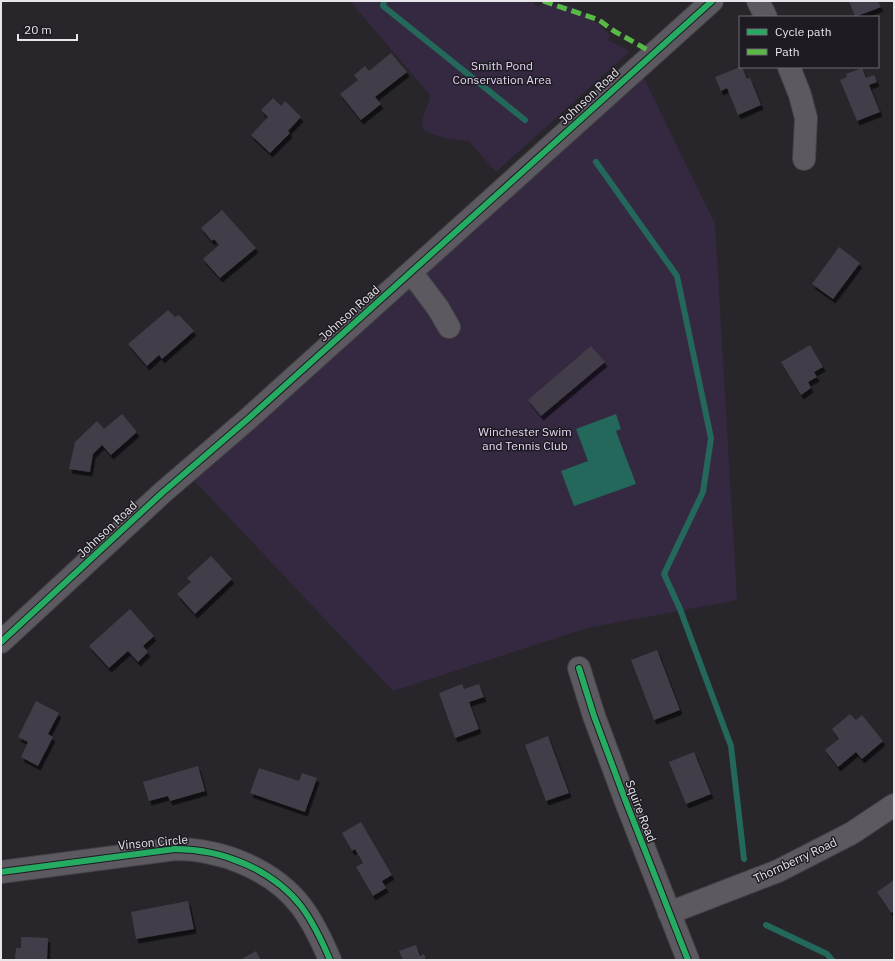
<svg xmlns="http://www.w3.org/2000/svg" width="895" height="961" font-family="'IBM Plex Sans',sans-serif">
  <style>
    .green { fill: #352941 }
    .water { fill: #23685a }
    .lines { fill: none; stroke-linecap: round; stroke-linejoin: round }
    .stream { stroke: #23685a; stroke-width: 6 }
    .building { fill: #423d48; filter: url(#shadow) }
    .minor-casing { stroke: #434245; stroke-width: 24 }
    .minor { stroke: #5c5960; stroke-width: 22 }
    .quiet { stroke: #58b947; stroke-width: 5; stroke-dasharray: 10 5; stroke-linecap: butt }
    .cycleway-casing { stroke: #1e1b22; stroke-width: 8 }
    .cycleway { stroke: #26ab63; stroke-width: 6 }
    .labels { text-anchor: middle; dominant-baseline: central; stroke-width: 3; stroke-linejoin: round; paint-order: stroke }
    .park-label { font-size: 12px; fill: #e5d7f5; stroke: #1e1b22 }
    .street-label { font-size: 12px; fill: #e7e5ea; stroke: #1e1b22 }
  </style>
  <defs>
    <filter id="shadow"><feDropShadow dx="2.5" dy="4.5" stdDeviation="0" flood-color="#0009"/></filter>
  </defs>
  <rect width="100%" height="100%" fill="#28262b"/>
  <path class="green" d="M350,1H534L535,5L539,7L541,4C552,3 565,3 575,8C585,12 602,27 610,35L608,40L630,51L496,172L469,141C454,139 438,138 424,130C419,116 429,107 430,95Z
    M638,66L715,224L737,600L587,628L393,691L186,472Z"/>
  <path class="water" d="M616,414L621,429L616,431L636,484L574,506L561,471L588,461L576,429Z"/>
  <g class="lines">
    <path class="stream" d="M384,1L383,6L525,120
      M596,162L677,276L711,438L703,492L664,574L680,609L731,746L744,859
      M766,925L827,954L832,960"/>
  </g>
  <path class="building" d="M849,1H878L881,7L855,17Z
    M391,53L407,72L375,97L381,104L361,120L340,94L358,80L354,75L365,66L369,71Z
    M740,67H742L747,79L750,78L761,105L738,115L727,88L721,91L715,77Z
    M862,68L866,78L874,75L877,82L869,85L880,112L857,121L840,80L847,77L846,74Z
    M273,98L281,106L285,101L301,117L288,131L290,133L270,153L251,135L268,117L261,110Z
    M222,210L256,248L220,278L203,259L219,245L214,239L212,241L201,228Z
    M839,247L860,263L833,299L812,284Z
    M168,310L175,317L179,315L194,331L162,359L159,355L147,366L128,344Z
    M810,345L823,367L814,372L817,377L808,382L811,388L801,395L781,362Z
    M591,346L605,362L541,416L528,400Z
    M122,414L137,432L111,455L102,445L93,454L90,472L69,469L75,442L97,421L104,429Z
    M211,556L232,579L195,614L177,594L191,582L187,578Z
    M130,609L154,636L143,646L148,652L138,662L128,651L109,668L89,646Z
    M657,650L680,710L654,720L631,660Z
    M462,684L464,689L479,684L484,697L469,702L479,729L455,738L439,693Z
    M36,701L59,713L48,734L53,737L38,766L21,757L28,742L18,737Z
    M850,714L856,720L862,715L883,741L862,759L856,752L838,767L825,750L839,739L832,729Z
    M548,736L569,793L546,801L525,745Z
    M694,752L711,794L686,804L669,762Z
    M198,766L205,791L170,801L168,796L149,801L143,782Z
    M259,768L299,781L302,773L317,778L305,812L250,793Z
    M361,822L392,875L382,881L386,888L373,896L356,867L363,863L355,849L352,851L342,833Z
    M894,880V911L891,913L877,892Z
    M188,901L194,929L136,939L131,912Z
    M21,937L48,938L47,960H15L16,948H21Z
    M416,945L420,956L424,954L426,960H403L399,951Z
    M256,951L261,960H240Z"/>
  <g class="lines">
    <defs>
      <path id="minor" d="M758,1L766,17
        M789,67L800,95L806,118L804,159
        M411,272L438,308L449,327
        M1,642L162,493L249,418L712,1
        M579,668L594,716L626,802L688,960
        M1,872L175,849C221,849 272,869 301,906C313,922 322,941 330,960
        M669,913L778,871L852,833L894,805"/>
    </defs>
    <use href="#minor" class="minor-casing"/>
    <use href="#minor" class="minor"/>
    <path class="quiet" d="M543,1L599,20L614,31L653,53"/>
    <defs>
      <path id="cycleway" d="M1,642L162,493L249,418L712,1
        M579,668L594,716L626,802L688,960
        M1,872L175,849C221,849 272,869 301,906C313,922 322,941 330,960"/>
    </defs>
    <use href="#cycleway" class="cycleway-casing"/>
    <use href="#cycleway" class="cycleway"/>
  </g>
  <g class="labels">
    <g class="park-label">
      <text x="502" y="65">Smith Pond<tspan x="502" dy="14">Conservation Area</tspan></text>
      <text x="525" y="431">Winchester Swim<tspan x="525" dy="14">and Tennis Club</tspan></text>
    </g>
    <g class="street-label">
      <text transform="translate(589 96) rotate(-43)">Johnson Road</text>
      <text transform="translate(349 313) rotate(-42)">Johnson Road</text>
      <text transform="translate(107 529) rotate(-43)">Johnson Road</text>
      <text transform="translate(641 811) rotate(69)">Squire Road</text>
      <text transform="translate(153 842) rotate(-5)">Vinson Circle</text>
      <text transform="translate(795 860) rotate(-25)">Thornberry Road</text>
    </g>
  </g>
  <rect width="895" height="961" fill="none" stroke="#e7e5ea" stroke-width="4"/>
  <rect x="739" y="16" width="140" height="52" fill="#1e1b22" stroke="#6e6c72"/>
  <rect x="747" y="29" width="20" height="6" fill="#26ab63" stroke="#6e6c72"/>
  <text x="775" y="36" font-size="12" fill="#e7e5ea">Cycle path</text>
  <rect x="747" y="49" width="20" height="6" fill="#58b947" stroke="#6e6c72"/>
  <text x="775" y="56" font-size="12" fill="#e7e5ea">Path</text>
  <path d="M18 34v6h59v-6" fill="none" stroke="#e7e5ea" stroke-width="2"/>
  <text x="24" y="34" font-size="12" fill="#e7e5ea" stroke="#1e1b22" stroke-width="3" paint-order="stroke">20 m</text>
</svg>
